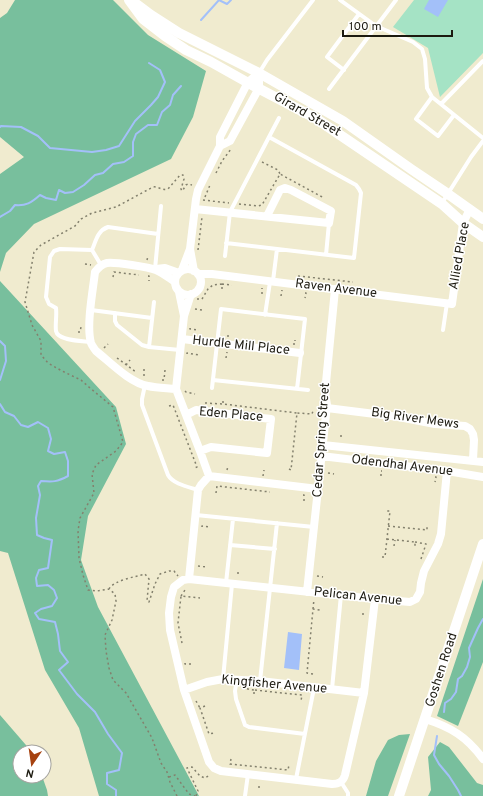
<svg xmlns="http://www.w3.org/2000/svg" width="483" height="796" font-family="Overpass,sans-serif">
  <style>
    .green { fill: #a5e3c5 }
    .forest { fill: #78bf9d }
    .water { fill: #a3c0f9 }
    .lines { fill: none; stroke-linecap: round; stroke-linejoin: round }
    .stream { stroke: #a3c0f9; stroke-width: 2 }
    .path { stroke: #83806d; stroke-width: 1.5; stroke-dasharray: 2 3; stroke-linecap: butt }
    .service { stroke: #fff; stroke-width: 4 }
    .minor { stroke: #fff; stroke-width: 8 }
    .tertiary { stroke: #fff; stroke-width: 10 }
    .labels { text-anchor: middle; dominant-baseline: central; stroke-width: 3; stroke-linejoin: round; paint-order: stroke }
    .street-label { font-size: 13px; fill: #1c1a10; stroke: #fff }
  </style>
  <rect width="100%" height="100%" fill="#f0ebcf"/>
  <path class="green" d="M414,0H483V53L440,97L428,48L393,27Z"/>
  <path class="forest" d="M15,0H113L148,35L206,71L193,117L171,159L34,224L6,253L0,272V174L24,157L0,137V18L7,13Z
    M0,281L116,407L126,444L88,516L81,560L98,607L199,796H99L79,728L45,670L8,553L0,551Z
    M483,579V662L458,726L437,716Z
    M0,715L32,752H20V776H42L47,790L48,796H0Z
    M410,734L388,796H366L376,761L388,740L399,735Z
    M440,742L449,747L477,783L483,785V796H428L431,790L428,757Z"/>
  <path class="water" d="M429,0H448L438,17L424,9Z
    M288,632L302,634L299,670L284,668Z"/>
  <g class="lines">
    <path class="stream" d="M219,0L227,4L231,0
      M201,20L219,0
      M0,127L1,126L21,127L38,136L50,148L92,152L106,150L119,146L135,121L151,105L158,97L165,82L160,70L149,63
      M0,217L10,211L15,205C26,206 31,203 40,195L46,198L56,200L59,190L65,193L73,192L84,185L95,175L103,173L113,164L124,162L133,156V142L136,134L148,125H157L162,112L170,105L173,95L181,86
      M0,341L5,346L6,361L0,380
      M0,404L5,412L14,416L21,425L28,427L38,422L48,428L51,439L48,451L54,454L65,452L68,461V476C57,482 53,482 41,481L38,486L40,495L36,518L37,535L44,538L52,540L48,568L39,570L36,578L37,586L48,585L54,590L57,598L52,606L41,609L35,613L39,619L55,622L58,634L60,651L68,662L59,670L77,694L95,712L108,734L122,753L119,770L107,773V784L116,790V796
      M444,712L445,703L451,699L456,692L458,679L462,676L467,667L470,657L469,648L478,628L483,619
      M437,736L434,755L439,764L449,776L458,790L461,796"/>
    <path class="path" d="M262,162L278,170L280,174
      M216,173L222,161L231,149
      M205,197L210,185
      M203,200L229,203
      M239,204L258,206L262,205L280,174L324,198
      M198,250L202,217
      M147,260L148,256
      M85,264L91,265
      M148,276H149V281
      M298,276L353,282
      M113,277L114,272L139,275
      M222,289V284L232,285
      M305,293H306L305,298
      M262,294V288
      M281,296L282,290
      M197,299H202L208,289L213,285L222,284
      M195,309L202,310
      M190,328V329L199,330
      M78,332H80L81,327
      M228,337V332
      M293,344H295V340
      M104,348L108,344
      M187,354V353L199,355
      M117,358L136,372
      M226,358L227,352
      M126,365L130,360
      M144,376V367
      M162,380H164L165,370
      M185,391L186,392L195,394
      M223,401V404L297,413
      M205,403L223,404
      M169,406L173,405L197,467L194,468
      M341,435V439H342
      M289,469L291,470L297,413L312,414L313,411
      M227,470L228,466
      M328,473L334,474
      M263,476L264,470
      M381,476V471H382
      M435,477H436L435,482
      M216,493L217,486L270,492
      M303,495H304V502
      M388,526L427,530V527
      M202,527V526L210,527
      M387,539L415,542V548
      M415,542L426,544L421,559
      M394,546L395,540
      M382,557H385L390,511H387
      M198,566L206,567
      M238,572V577
      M317,576L323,577
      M109,589C114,580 135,577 145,574L149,579L147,601L149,602L155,584L160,574L169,571H174L178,576
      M181,596L185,590L183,588
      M313,609L314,599
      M362,614H366
      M182,643L178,623L181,596L200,598
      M185,663V664H193
      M313,674L307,673L313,609L320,610
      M242,688L254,690
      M254,694V690L302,695L301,701
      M196,701L200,708
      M205,706L200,708L209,734L214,733
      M231,759L230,764L288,770L289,765
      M169,777L175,775L189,794L195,796
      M259,788V783
      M177,796L170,782L167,772L161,763L152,738L126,693L113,680L109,668L106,651L105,635L112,620L116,601L115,594L109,589L97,591L88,590L83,575L79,558L78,531L80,518L94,493L92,474L96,465L116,451L123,442L113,407L90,388L81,380L62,371L48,363L41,355V341L32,325L25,302L34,252L41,245L75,226L81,219L92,213L116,207L153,187C158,186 162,191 168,189L180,175H183L184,179L181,189L182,191L183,190L186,185L188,184L192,185
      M196,796L198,791L187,768L192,767L200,776L205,778L210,775"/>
    <path class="service" d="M340,0L376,26L413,42L422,49L425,59L427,88L432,97L483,138
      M344,70L327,57L359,14
      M259,73L267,60L313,0
      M329,89L396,0
      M432,97L416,119L438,136L454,115
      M441,104L483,61
      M269,137L279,118
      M442,203L471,157L483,141
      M326,255L329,223
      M225,256L230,212L269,137L356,185L359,189L361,193L354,258L226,243
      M101,265L92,250C96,241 97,231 108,227L158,234
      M155,269L161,206
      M273,281L277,249
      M91,310L152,318
      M115,313V321L117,325L142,345L149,347L180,350
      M265,315L270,282
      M443,330L447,303
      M90,342C82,341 58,341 56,331C55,324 57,316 56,308L49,304L46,297L50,257L54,251L60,249L92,250
      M149,347L154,302
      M213,380L308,390
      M145,385L142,399V405L168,475C173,484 189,487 198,490
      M212,388L221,309L305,319L297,389
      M196,515L314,527
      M230,545L275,549
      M226,583L233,519
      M223,679L232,584
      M237,679L235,691L236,699L245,725L249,727L305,734
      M260,681L277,523
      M332,689L341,595
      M296,779L314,688
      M341,782L348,793V796
      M245,796L248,774"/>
    <path class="minor" d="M220,146L230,141L259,88V73
      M195,209L329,223L331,211L291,190L285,188L280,190L267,216
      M190,249L194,271
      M156,269L165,268L179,273
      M175 282a13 13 0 1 1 26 0a13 13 0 1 1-26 0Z
      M182,270L190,249L196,199L198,190L220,146V137L248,82L259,73
      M198,274H212L452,304L463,223L470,209
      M175,282C169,278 163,273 156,270C149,267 115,262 107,263C102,264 98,268 95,272C93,290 86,326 91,343C92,346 94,348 96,351C110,362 130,383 148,386C157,388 167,388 176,389
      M179,292L184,316
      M191,294L184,316L176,389L200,451L209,476L318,489
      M182,339L300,353
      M327,408L399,417L435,424L465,426L470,429L473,434L474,440L473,460
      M186,415L196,410L271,419L267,453L211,447L200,451
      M323,445L483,462
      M321,456L447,471L483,477
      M189,579L198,490L201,485L209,476
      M307,592L327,405L325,393L335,289
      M375,599L364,693L345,775C343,782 339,784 332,784L221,771L214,768L209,762L184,690L170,630L169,613L171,597L174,587L183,580L189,579L375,599L410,602L416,599L420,592L421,583L424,571L438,544L441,534L447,471
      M184,690L207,682L223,679L260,681L364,693
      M425,719C451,727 467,737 483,759"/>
    <path class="tertiary" d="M129,0L143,19L165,36L186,50L211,62L252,85L315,118L442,204L463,223L483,237
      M135,3L151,15L179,33L259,73L343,121L411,169L448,194L483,219
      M399,796L483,544"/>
  </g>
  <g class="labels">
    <g class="street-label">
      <text transform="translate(307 115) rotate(30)">Girard Street</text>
      <text transform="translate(460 256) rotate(-80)">Allied Place</text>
      <text transform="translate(336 289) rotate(7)">Raven Avenue</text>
      <text transform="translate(241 346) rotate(6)">Hurdle Mill Place</text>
      <text transform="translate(231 415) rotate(5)">Eden Place</text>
      <text transform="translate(415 419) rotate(8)">Big River Mews</text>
      <text transform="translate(322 440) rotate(-86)">Cedar Spring Street</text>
      <text transform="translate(402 466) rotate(7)">Odendhal Avenue</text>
      <text transform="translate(358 597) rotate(6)">Pelican Avenue</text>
      <text transform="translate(442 670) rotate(-72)">Goshen Road</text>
      <text transform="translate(274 685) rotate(5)">Kingfisher Avenue</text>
    </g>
  </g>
  <g transform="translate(32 764) rotate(193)"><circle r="19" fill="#ffffff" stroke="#a4a39f"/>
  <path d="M0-3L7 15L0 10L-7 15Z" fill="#a64210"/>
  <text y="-6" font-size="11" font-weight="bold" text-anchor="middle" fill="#1c1a10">N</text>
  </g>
  <path d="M343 30v6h109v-6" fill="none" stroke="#1c1a10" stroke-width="2"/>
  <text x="349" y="30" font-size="12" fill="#1c1a10" stroke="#ffffff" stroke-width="3" paint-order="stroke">100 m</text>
</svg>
